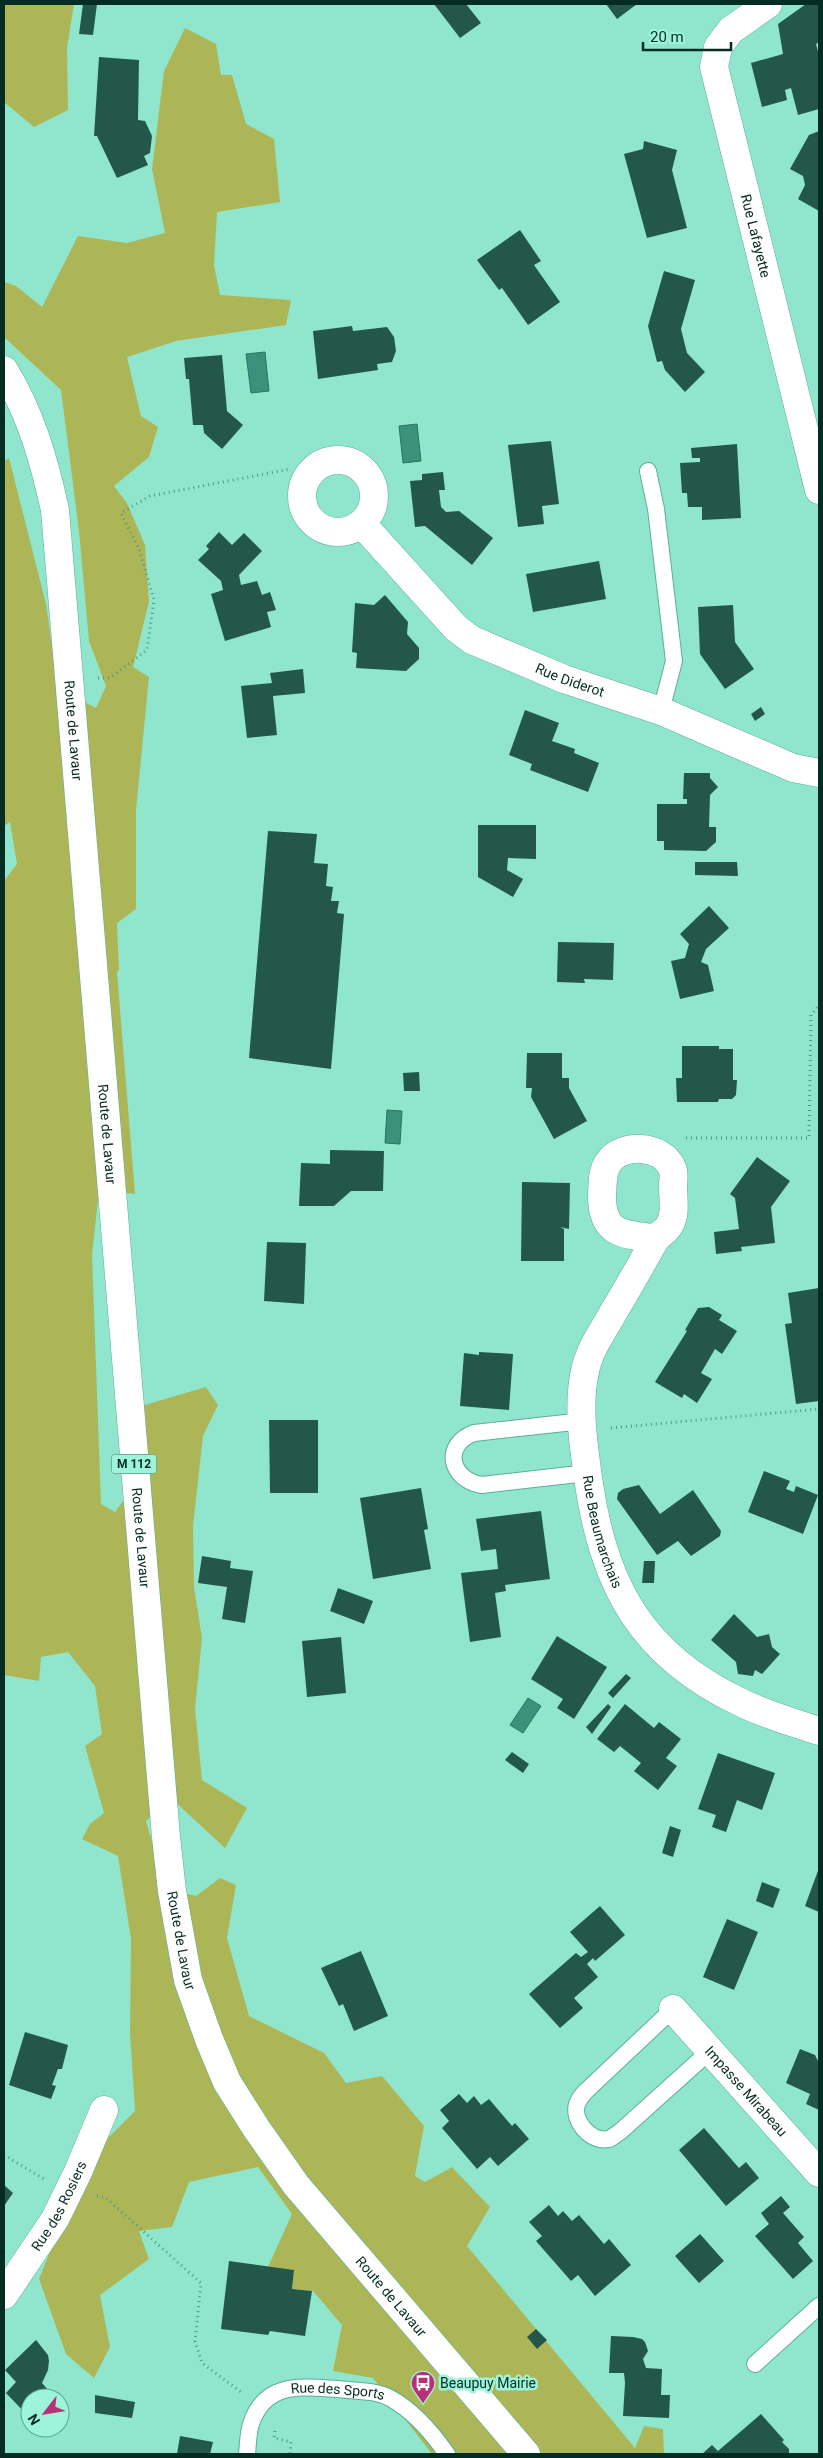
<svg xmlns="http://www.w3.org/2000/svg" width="823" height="2458" font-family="Roboto,sans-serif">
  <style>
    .green { fill: #adb657 }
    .water { fill: #3b917b; stroke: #2b7361 }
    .building { fill: #23574a }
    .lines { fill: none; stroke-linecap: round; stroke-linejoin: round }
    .lane-casing { stroke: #59af98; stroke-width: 18 }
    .street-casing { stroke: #59af98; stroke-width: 29 }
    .primary-casing { stroke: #59af98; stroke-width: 29 }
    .path { stroke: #549684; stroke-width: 3; stroke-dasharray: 1 4; stroke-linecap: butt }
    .lane { stroke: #fff; stroke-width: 16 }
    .street { stroke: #fff; stroke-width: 28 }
    .primary { stroke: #fff; stroke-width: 28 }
    .labels { text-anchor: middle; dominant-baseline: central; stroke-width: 5; stroke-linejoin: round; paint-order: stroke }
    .shield { fill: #9df4da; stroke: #33685a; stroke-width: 1 }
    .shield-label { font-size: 12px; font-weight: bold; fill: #052c23 }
    .street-label { font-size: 14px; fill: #052c23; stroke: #9df4da }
    .poi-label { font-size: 14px; fill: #052c23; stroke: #9df4da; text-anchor: start }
  </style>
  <rect width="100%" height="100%" fill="#90e6cd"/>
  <path class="green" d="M4,4H74L67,48L68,110L34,127L4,102Z
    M185,28L216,44L221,75H232L246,124L274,139L280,202L217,212L214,265L220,295L291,300L286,325L176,341L127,357L141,416L158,427L149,457L114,486L127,503L145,545L149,602L133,667L149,677L136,810V909L117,923L119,970L117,972L135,1194L99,1190L92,1255L101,1504L115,1512L132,1489L151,1481L138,1407L206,1387L218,1405L203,1436L193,1526L194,1587L202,1638L195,1709L202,1780L247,1808L225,1848L171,1798L146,1821L166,1889L196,1896L220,1878L236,1885L227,1938L249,2016L324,2053L346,2083L382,2076L424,2126L415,2176L425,2182L452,2167L490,2207L467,2246L635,2448L644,2426L663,2429L664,2454H432L373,2378L333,2371L342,2325L313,2291L292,2289L294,2270L268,2267L292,2214L258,2167L189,2182L172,2227L139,2231L149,2259L100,2295L110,2347L94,2378L66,2354L39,2279L88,2158L135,2111L130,2033L131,1939L118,1856L82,1839L90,1824L104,1813L85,1746L102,1734L95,1686L68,1652L41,1657L39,1681L4,1675V881L17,864L10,822L4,826V461L9,458L46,604L58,689L96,708L106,686L89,641L79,531L61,390L4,337V282L16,286L42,307L78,236L127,243L165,233L152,169L164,71Z"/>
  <path class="water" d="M265,352L269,391L251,393L246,354Z
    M417,424L421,461L403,463L399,426Z
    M387,1110L402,1111L400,1144L385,1143Z
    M528,1698L541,1706L523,1733L510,1725Z"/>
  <path class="building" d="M83,4H97L93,35L79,34Z
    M434,4H466L481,23L460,38Z
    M606,4H637L617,19Z
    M806,4H819V42L816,44L819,55V109L798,115L791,88L785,90L787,100L762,107L751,63L783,54L778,24Z
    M99,57L139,60L138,120L145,121L152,136L150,153L144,156L148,165L117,178L97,136H94Z
    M819,131V211L798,199L805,185L803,176L790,169L809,135Z
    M644,141L677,150L672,170L687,228L647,238L624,154L643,149Z
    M520,230L541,261L534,265L560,302L528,325L502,288L499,290L477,260Z
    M664,271L695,280L681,329L687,353L705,372L685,392L665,370L662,361L657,362L648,326Z
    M352,326L353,331L387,327L394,337L396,351L392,362L377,364L378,370L318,379L313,331Z
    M222,355L227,411L243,425L222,449L204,433L203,425H193L189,379H186L184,358Z
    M551,441L559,504L542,506L544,524L518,527L508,445Z
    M737,444L741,518L702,520V507H688L687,493H682L680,463L700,462V458H692L691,448Z
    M443,472L445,490H439L441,507L446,512L459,511L493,538L472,565L425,526L415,527L410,481L422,480V474Z
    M219,532L232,545L244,533L262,551L239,575L241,585L257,581L262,595L270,592L276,610L267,612L271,627L225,641L211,594L223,590L221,581L198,560L209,549L206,546Z
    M599,561L606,599L533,612L526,574Z
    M385,595L408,622L407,634L419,648V659L406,671L356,668L357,653L352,652L355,603L374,605Z
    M733,605L735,642L754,669L725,689L700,654L698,607Z
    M303,669L305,693L273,696L277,735L247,738L241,686L272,683L270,673Z
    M761,707L765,714L755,721L751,714Z
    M525,710L559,723L552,741L575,749L574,753L599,763L588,792L530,770L532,764L509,755Z
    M684,773H710V778L718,787L710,795L709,827H716V842L706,851L664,850V841H657V804H687V799H683Z
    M478,825H536V859L508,858L507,870L523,879L513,897L478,877Z
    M268,831L317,834L314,863L328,864L326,886L333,887L331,901H339L337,913L344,914L331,1069L249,1058Z
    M695,862H737L738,876L695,875Z
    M709,906L729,928L706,949L701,962L708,965L714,991L680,999L671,961L685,958L689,944L680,934Z
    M558,942L614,943L613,980L584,979L585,983L557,982Z
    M682,1046H719V1049H733V1080H737L736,1095L732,1099H719L718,1102H677L676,1078H682Z
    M527,1053H562V1078H569V1088L587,1121L554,1139L531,1097L532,1088H526Z
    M419,1072L420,1091H404L403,1073Z
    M330,1150L384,1151L383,1191H351L334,1206H299L301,1163L330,1164Z
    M757,1157L790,1181L771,1207L775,1243L741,1247L742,1251L716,1254L714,1232L739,1229L735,1198L730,1194Z
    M522,1182L570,1183L569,1229L560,1227L564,1229V1261H521Z
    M267,1242L306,1243L304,1304L264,1301Z
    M819,1288V1401L796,1404L785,1324L792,1323L788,1293Z
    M709,1307L722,1315L719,1320L737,1331L722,1354L715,1349L701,1373L712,1379L697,1403L684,1394L682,1398L655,1382L687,1331L685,1330L698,1308Z
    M479,1352L513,1354L509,1410L460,1406L464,1353L479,1355Z
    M269,1420H318V1493H270Z
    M764,1471L790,1481L786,1489L794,1492L796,1486L818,1495L803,1534L748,1512Z
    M639,1485L660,1514L693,1490L721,1531L720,1536L691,1556L678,1541L657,1555L617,1499L618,1493L623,1489Z
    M421,1488L428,1529L424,1530L431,1569L373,1579L360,1498Z
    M541,1511L550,1579L505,1585L506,1591L495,1593L501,1637L470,1642L461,1573L498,1569L496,1549L481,1551L476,1519Z
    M202,1556L231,1561L230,1568L253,1571L245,1623L222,1619L227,1587L198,1583Z
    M644,1561H655L654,1583H642Z
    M338,1588L373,1601L364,1624L330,1611Z
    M734,1614L757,1637L769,1634L772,1647L780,1654L762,1674L755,1670L753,1676L738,1674L736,1662L711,1640Z
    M557,1636L607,1667L574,1719L557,1708L563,1699L531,1679Z
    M341,1637L346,1693L307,1697L302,1641Z
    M626,1674L631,1678L613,1698L608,1693Z
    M608,1704L611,1707L592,1734L586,1727Z
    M625,1704L654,1728L659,1722L681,1739L666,1758L677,1766L658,1790L634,1771L641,1763L620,1746L614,1752L597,1739Z
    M512,1752L529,1764L523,1773L505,1760Z
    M718,1753L775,1773L762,1810L737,1800L726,1832L712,1827L716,1815L698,1809Z
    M670,1826L681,1830L673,1857L662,1853Z
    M819,1868V1912L805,1906Z
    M762,1882L780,1889L773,1908L756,1901Z
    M600,1906L625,1935L595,1961L593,1958L587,1964L598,1977L574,1998L583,2008L560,2028L529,1994L576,1953L581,1957L588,1952L570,1932Z
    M727,1919L758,1932L734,1990L703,1977Z
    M361,1951L388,2016L354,2031L343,2004L339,2006L321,1968Z
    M25,2032L68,2045L62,2069H58L52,2085L56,2086L51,2099L9,2085Z
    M800,2049L815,2055L819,2063V2110L806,2104L810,2094L786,2083Z
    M459,2094L467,2103L474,2096L481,2105L489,2099L512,2126L515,2123L529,2139L498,2166L490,2157L477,2169L442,2128L449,2121L440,2110Z
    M704,2128L739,2168L746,2162L759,2178L726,2206L679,2150Z
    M4,2185L13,2193L4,2206Z
    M781,2196L790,2207L783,2213L804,2237L798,2243L813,2261L793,2279L755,2236L769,2224L761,2213Z
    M549,2205L558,2216L563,2211L572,2221L579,2215L604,2244L609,2239L631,2265L595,2296L578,2275L571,2281L536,2241L542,2236L529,2222Z
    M700,2234L724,2261L699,2283L675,2256Z
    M229,2261L294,2270L292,2289L312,2291L305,2336L270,2331L268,2335L221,2329Z
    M536,2329L547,2340L537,2349L527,2337Z
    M611,2336L633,2337L642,2339L645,2342L648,2351L643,2359L646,2368L662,2369L661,2395H670L669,2418L623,2416L625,2383L624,2373H609Z
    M36,2340L48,2355L49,2361L48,2370L42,2383L55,2398H30V2418L6,2393L16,2382L5,2370Z
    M95,2395L135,2402L132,2418L95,2413Z
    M761,2414L784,2440L782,2442L789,2449V2454H702L712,2445L718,2451Z
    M180,2436L213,2442L210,2454H177Z"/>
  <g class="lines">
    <defs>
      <g id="lane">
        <path d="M648,471L656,509L674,661L661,711"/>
        <path d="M583,1421L474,1433C442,1445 450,1480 482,1485L587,1473"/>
        <path d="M673,2009L586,2091C583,2094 579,2099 577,2104C572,2121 591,2143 609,2139C613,2137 618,2133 622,2130L711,2050"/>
        <path d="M755,2364L819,2306"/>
        <path id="s1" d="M247,2454C248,2445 248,2433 251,2424C265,2381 301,2387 337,2389C354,2391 375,2390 390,2398C412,2410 433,2434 447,2454"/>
      </g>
      <g id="street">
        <path id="s2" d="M768,4L731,30L718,47L714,67L819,490"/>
        <circle cx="338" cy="496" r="36"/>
        <path id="s3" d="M362,524L456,628L472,640L564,679L661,711L793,768L819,773"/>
        <path id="s4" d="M656,1238C622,1235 601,1234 602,1193C603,1183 602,1172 608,1163C621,1142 663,1145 672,1168C675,1173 673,1181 673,1186C673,1198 676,1214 670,1224C668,1229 661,1234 656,1238C642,1263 628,1288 613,1313C603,1331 589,1350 585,1371C577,1406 584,1449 589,1484C604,1586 642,1655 738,1701C763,1714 792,1722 819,1731"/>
        <path id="s5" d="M673,2009L819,2173"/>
        <path id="s6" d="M4,2295L55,2219L78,2172L104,2110"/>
      </g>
      <g id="primary">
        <path id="s7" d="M4,370C31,414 44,460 55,510L166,1837L172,1891L188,1980L209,2039L227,2082L256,2128L296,2185L526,2454"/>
      </g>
    </defs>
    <use href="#lane" class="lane-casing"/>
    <use href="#street" class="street-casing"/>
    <use href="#primary" class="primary-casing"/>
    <path class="path" d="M98,678H110L147,650L154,600L139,549L121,513L150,496L290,469
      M686,1138H809L811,1015L819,1005
      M611,1428L819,1409
      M4,2155L44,2179
      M97,2196L106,2198L201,2283L195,2341L202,2363L241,2392
      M275,2431L274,2438L291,2442L290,2454"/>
    <use href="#lane" class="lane"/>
    <use href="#street" class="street"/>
    <use href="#primary" class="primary"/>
  </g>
  <defs>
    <symbol id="bus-pin" viewBox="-11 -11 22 30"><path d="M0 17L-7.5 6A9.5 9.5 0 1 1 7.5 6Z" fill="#b73176" stroke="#9df4da"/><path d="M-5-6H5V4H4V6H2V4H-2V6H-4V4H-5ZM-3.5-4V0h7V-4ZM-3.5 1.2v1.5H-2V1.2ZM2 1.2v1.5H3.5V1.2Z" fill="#fff"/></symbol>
  </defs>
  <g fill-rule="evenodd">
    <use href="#bus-pin" x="409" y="2369" width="28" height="38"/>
  </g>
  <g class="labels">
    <rect class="shield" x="111.5" y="1454.5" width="45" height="19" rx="4"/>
    <g class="shield-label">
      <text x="134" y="1464">M 112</text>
    </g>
    <g class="street-label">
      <text stroke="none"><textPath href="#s2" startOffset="261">Rue Lafayette</textPath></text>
      <text stroke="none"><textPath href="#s3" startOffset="266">Rue Diderot</textPath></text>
      <text stroke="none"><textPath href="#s7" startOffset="371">Route de Lavaur</textPath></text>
      <text stroke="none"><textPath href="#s7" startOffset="776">Route de Lavaur</textPath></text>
      <text stroke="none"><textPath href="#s4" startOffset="580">Rue Beaumarchais</textPath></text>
      <text stroke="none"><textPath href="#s7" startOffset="1181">Route de Lavaur</textPath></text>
      <text stroke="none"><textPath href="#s7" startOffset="1586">Route de Lavaur</textPath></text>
      <text stroke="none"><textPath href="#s5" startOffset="110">Impasse Mirabeau</textPath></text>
      <text stroke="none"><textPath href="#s6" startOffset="105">Rue des Rosiers</textPath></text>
      <text stroke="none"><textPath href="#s7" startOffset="2006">Route de Lavaur</textPath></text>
      <text stroke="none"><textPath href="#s1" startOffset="134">Rue des Sports</textPath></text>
    </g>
    <g class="poi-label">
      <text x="440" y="2383">Beaupuy Mairie</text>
    </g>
  </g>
  <rect width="823" height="2458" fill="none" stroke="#052c23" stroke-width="10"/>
  <g transform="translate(45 2413) rotate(239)"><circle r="24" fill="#9df4da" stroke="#60a491"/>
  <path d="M0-4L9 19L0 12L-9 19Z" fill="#b73176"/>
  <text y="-8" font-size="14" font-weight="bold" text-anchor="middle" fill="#052c23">N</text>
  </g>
  <path d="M643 42v8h88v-8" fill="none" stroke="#052c23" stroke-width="2.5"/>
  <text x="650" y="42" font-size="15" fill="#052c23" stroke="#9df4da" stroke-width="4" paint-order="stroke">20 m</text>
</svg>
